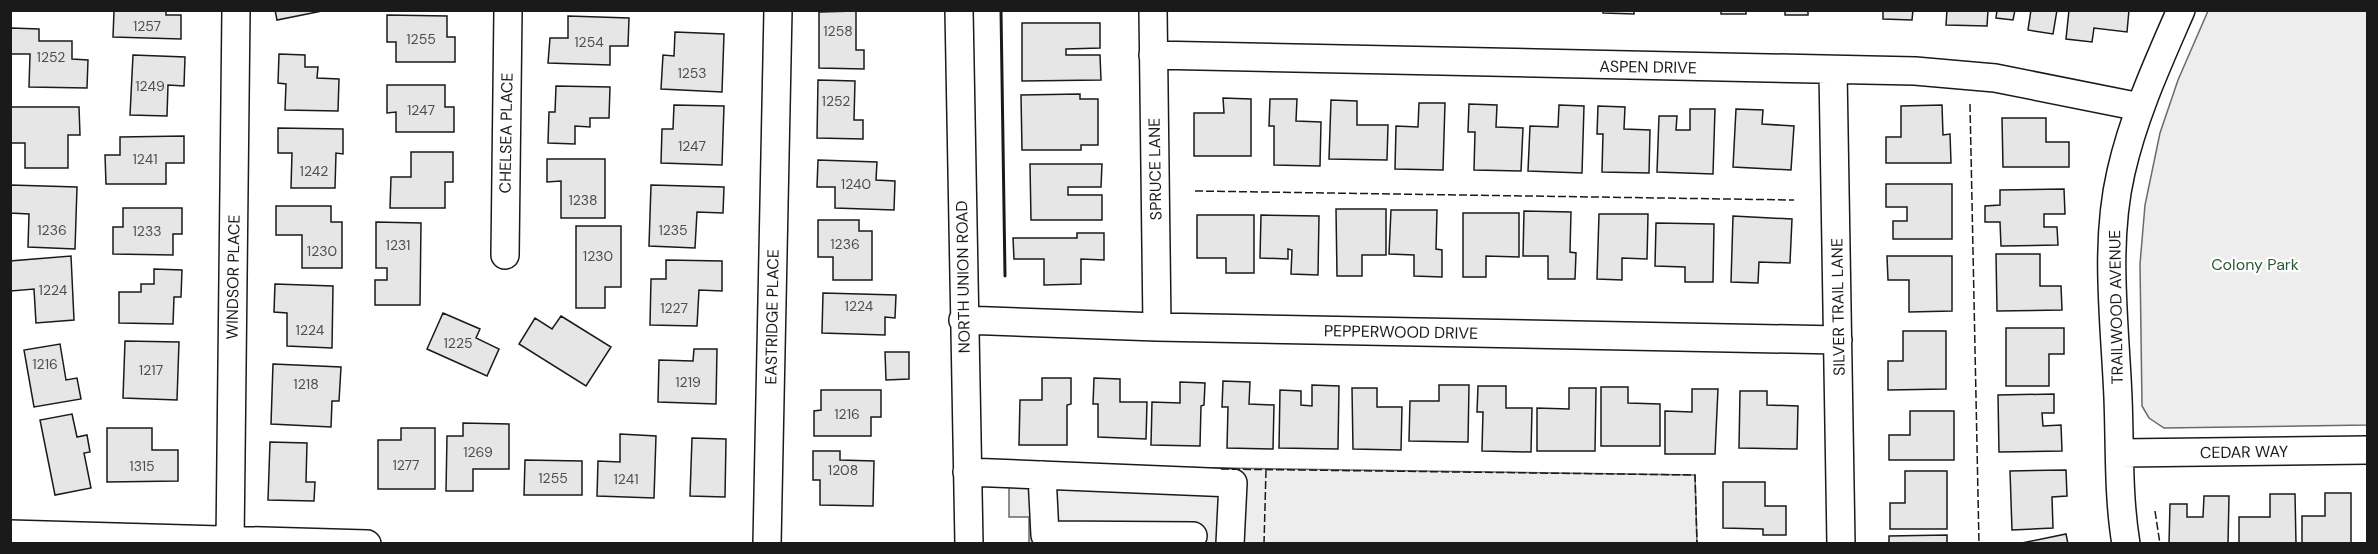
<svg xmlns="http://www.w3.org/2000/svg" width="2378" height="554" font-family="'DM Sans',sans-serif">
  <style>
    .built { fill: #ededed; stroke: #6a6a6a; stroke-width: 1.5 }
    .building { fill: #e6e6e6; stroke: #1a1a1a; stroke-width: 1.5 }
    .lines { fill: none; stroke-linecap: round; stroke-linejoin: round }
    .minor-casing { stroke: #1a1a1a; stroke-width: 30 }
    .minor { stroke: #fff; stroke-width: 27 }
    .fence { stroke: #1a1a1a; stroke-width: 1.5; stroke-dasharray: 8 3; stroke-linecap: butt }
    .wall { stroke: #1a1a1a; stroke-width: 3 }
    .labels { text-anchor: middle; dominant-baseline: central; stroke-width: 4.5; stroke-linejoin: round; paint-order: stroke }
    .number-label { font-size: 14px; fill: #4d4d4d }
    .street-label { font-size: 16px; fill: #1a1a1a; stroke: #fff }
    .park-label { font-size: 16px; fill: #2b5a34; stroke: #fff }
  </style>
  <rect width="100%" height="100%" fill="#fff"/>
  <path class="built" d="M2208,11H2367V425L2164,428L2149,418L2142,406L2140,264L2145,205L2160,133L2178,80Z
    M1009,465L1695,475L1697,543L1029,544V517H1009Z"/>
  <path class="building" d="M122,10H166V15H181V39L113,37L114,11Z
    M275,10H327L277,20Z
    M1603,10H1634V14L1603,13Z
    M1721,10H1746V14H1721Z
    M1785,10H1808V15H1785Z
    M1883,10H1913L1912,20L1883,19Z
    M1947,10H1988L1987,26L1946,25Z
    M1997,10H2015L2013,20L1996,18Z
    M2031,10H2057L2053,34L2028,30Z
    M2069,10H2129L2127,32L2094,28L2092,42L2066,39Z
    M856,11V50H864V69L819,68V12Z
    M387,15L447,16V37H455V62H396V42H387Z
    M568,16L629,18L628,46H610V65L548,63L550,38H568Z
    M1022,23H1100V48L1066,49V55H1100L1101,80L1022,81Z
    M11,28L39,29V41H72V59L88,60L87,88L29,87L30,54H11Z
    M675,32L724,34L722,92L661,89L663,55L674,56Z
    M279,54L305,55V67H318L317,78L339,79L338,111L285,110L286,84L278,83Z
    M133,55L185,57L184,86L168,85L167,116L130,115Z
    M818,80L855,81L854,120H863V139L817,138Z
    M387,85H445V107H454V132H396V112L387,113Z
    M556,86L610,87L609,118H590V127L575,126V144L548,143L549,112H555Z
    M1080,94V99H1098V145H1081V150H1022L1021,95Z
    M1223,98L1251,99V156H1194V113H1224Z
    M1270,99H1297L1296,121L1321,122L1320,166L1274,165V126H1269Z
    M1331,100L1357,101V125H1388L1387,160L1329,159Z
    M1419,103H1445L1443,170L1395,169L1396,126L1418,127Z
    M1469,104L1497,105L1496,127L1523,128L1521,171L1474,170L1475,132H1468Z
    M674,105L724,106L722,165L661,163L662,129H673Z
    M1559,105L1584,106L1582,173L1528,171L1530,126L1558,127Z
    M1942,105L1943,135L1950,134L1951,163H1886V137H1901V106Z
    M1598,106L1625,107L1624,129L1650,130L1649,173L1602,172L1603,134H1597Z
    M10,107H79L80,135H68V168H25V143H10Z
    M1690,109H1715L1713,174L1657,172L1659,116H1677L1676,130H1690Z
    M1736,109L1763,110L1762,124L1794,126L1791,170L1733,167Z
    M2002,118H2046V142H2069V167H2003Z
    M278,128L343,129V154L336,153L335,188H291L292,153H278Z
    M184,136V163H166V184H106L105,155H120V137Z
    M411,152H453V182H445V208H390L391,177H411Z
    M547,159H605V218H561V181L547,182Z
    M818,160L877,162L876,180L895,181L894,210L835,208V187H817Z
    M1030,164H1102L1101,187H1068V195H1102V220H1031Z
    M1886,184H1952V239H1893V221H1907V207H1886Z
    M10,185L77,187L75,249L28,247L29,214L10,213Z
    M651,185L724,187L723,213L697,212L695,248L649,246Z
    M2064,189L2065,214H2044V227H2057L2058,245L2001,246L2000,222H1985V206L2000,205V190Z
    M276,206H331V222H342V268H302V235H276Z
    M123,208H182V234H173V255L113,254V227H123Z
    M1336,209H1386V255H1362V276H1337Z
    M1391,210H1437L1436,249L1442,250V277L1414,276V255L1389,254Z
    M1524,211L1571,212L1570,252L1576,253L1575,279H1548V256H1523Z
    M1463,213H1519V257L1486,256V277H1463Z
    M1599,214H1648L1647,259L1622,258V280L1597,279Z
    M1197,215H1254V273H1226V258H1197Z
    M1261,215L1319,216L1318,275L1291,274L1292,250L1288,249V259L1260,258Z
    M1733,216L1792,219L1790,263L1759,262L1758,283L1731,282Z
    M818,220H859V231H872V280H833V257H818Z
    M376,222L421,223L420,305H375V280H387V268H376Z
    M1656,223L1714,224L1713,282H1685V267L1655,266Z
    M576,226H621V287H605V308H576Z
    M1077,233H1104V260L1081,259V284L1044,285V259H1014L1013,238H1077Z
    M1996,254H2040V286H2061L2062,310L1997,311Z
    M71,256L74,320L36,323L34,289L11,291L10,261Z
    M1887,256H1952V311L1909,312V280H1888Z
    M666,260L722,261V291L699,290L697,326L650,325L651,279H666Z
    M154,269L182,270L181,297H174L173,324L119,323V292H141V284H154Z
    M275,284L333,286L332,348L287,346V313L274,312Z
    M823,293L896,295L895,318L885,317V335L822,333Z
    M443,313L480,329L476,338L499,349L487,376L427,349Z
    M561,316L611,347L586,386L519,344L535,318L552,329Z
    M2006,328H2064V354H2049V386H2006Z
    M1903,331H1946V389L1888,390V361H1903Z
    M125,341L179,342L177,400L123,398Z
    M60,344L66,380L77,378L81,399L34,407L24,350Z
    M694,349H717L716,404L658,402L659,360L693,361Z
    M885,352H909V379L886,380Z
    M273,364L341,367L339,401H332L331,427L271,424Z
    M1042,378H1071V404L1067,405V445H1019L1020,400H1042Z
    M1094,378L1120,379V402H1147L1146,439L1098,437V404H1093Z
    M1223,381L1250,382L1249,404L1274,405L1273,449L1227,448L1228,407H1222Z
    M1180,382L1205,383L1204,405L1201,406L1200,446L1151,445L1152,402L1180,403Z
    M1312,385L1339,386L1338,449L1279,448L1280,390L1301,391V405L1312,406Z
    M1439,385H1469L1468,442L1409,441L1410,401H1439Z
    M1478,386H1506V408H1532L1531,452L1482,451L1483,412H1477Z
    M1601,387H1628V403L1660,404V446H1601Z
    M1352,388H1377V407H1402L1401,450L1353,449Z
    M1569,388H1596L1595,451H1537V408L1569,409Z
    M1692,389H1718L1715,454H1665V411L1692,412Z
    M821,390H881V417H871V436H814V411L821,410Z
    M1740,391H1767V405L1798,406L1797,449L1739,448Z
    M2054,394V413H2042L2043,426L2061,425L2062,451L1999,452L1998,395Z
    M1910,411H1954V460H1889V435H1910Z
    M72,414L77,437L87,435L90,452L84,453L91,488L55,495L40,420Z
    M463,423L509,424V469H473V491H446L447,436H463Z
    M107,428H152V450H178V481L107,482Z
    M401,428H435V489H378V440H401Z
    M620,434L656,436L654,498L597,496L598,461L620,462Z
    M692,438L726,439L725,497L690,496Z
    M270,442L307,443L306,482H315L314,501L268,500Z
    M813,451H840V460L874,461L873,506L820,505V480H813Z
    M525,460L582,461V495H524Z
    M2066,470L2067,496L2052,497L2053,528L2012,530L2010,471Z
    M1905,471H1947V529H1890V503H1905Z
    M1723,482H1765V506H1786V535H1763V529L1723,528Z
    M2325,493H2351V544H2302V516H2325Z
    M2270,494H2295L2296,544H2239V517H2270Z
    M2204,496H2229L2228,544H2169L2170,504H2187V517H2203Z
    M2066,534L2068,544H2017Z
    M1947,535V544H1889V536Z"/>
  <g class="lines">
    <defs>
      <path id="minor" d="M959,10L969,544
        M1153,10L1157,327
        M1153,55L1915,71L1995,78L2140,107
        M1833,71L1841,544
        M505,255L508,10
        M963,320L1157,327L1838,340
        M2121,453L2368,450
        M967,472L1233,483L1230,544
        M1042,475L1045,535L1193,536
        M10,534L367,544
        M230,544L236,10
        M767,544L778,10
        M2126,544C2118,496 2120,447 2118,398C2115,324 2104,245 2121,172C2134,115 2158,63 2181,10"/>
    </defs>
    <use href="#minor" class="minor-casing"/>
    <use href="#minor" class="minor"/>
    <path class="fence" d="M1970,104L1979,544
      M1195,191L1794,200
      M1221,469L1695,475L1697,544
      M2155,511L2160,544
      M1264,544L1266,470"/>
    <path class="wall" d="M1001,10L1005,276"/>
  </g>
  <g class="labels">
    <g class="number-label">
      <text x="147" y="26">1257</text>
      <text x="838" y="31">1258</text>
      <text x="421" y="39">1255</text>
      <text x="589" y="42">1254</text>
      <text x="51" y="57">1252</text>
      <text x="692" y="73">1253</text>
      <text x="150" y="86">1249</text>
      <text x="836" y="101">1252</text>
      <text x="421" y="110">1247</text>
      <text x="692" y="146">1247</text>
      <text x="145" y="159">1241</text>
      <text x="314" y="171">1242</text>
      <text x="856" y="184">1240</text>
      <text x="583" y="200">1238</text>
      <text x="52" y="230">1236</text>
      <text x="673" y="230">1235</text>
      <text x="147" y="231">1233</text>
      <text x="845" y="244">1236</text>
      <text x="398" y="245">1231</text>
      <text x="322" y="251">1230</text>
      <text x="598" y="256">1230</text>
      <text x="53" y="290">1224</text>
      <text x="859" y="306">1224</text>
      <text x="674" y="308">1227</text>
      <text x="310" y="330">1224</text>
      <text x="458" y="343">1225</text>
      <text x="45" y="364">1216</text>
      <text x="151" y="370">1217</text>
      <text x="688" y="382">1219</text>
      <text x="306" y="384">1218</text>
      <text x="847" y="414">1216</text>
      <text x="478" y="452">1269</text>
      <text x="406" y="465">1277</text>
      <text x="142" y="466">1315</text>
      <text x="843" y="470">1208</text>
      <text x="553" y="478">1255</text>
      <text x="626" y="479">1241</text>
    </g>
    <g class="street-label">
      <text transform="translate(1648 67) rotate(1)">ASPEN DRIVE</text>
      <text transform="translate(506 133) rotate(-89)">CHELSEA PLACE</text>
      <text transform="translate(1155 169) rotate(-91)">SPRUCE LANE</text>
      <text transform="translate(233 277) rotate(-89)">WINDSOR PLACE</text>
      <text transform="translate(963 277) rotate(-91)">NORTH UNION ROAD</text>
      <text transform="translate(1838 307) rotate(-91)">SILVER TRAIL LANE</text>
      <text transform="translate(2116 307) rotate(-91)">TRAILWOOD AVENUE</text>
      <text transform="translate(772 317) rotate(-89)">EASTRIDGE PLACE</text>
      <text transform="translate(1401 332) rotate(1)">PEPPERWOOD DRIVE</text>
      <text transform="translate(2244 452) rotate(-1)">CEDAR WAY</text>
    </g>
    <g class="park-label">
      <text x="2255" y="264">Colony Park</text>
    </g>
  </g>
  <rect width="2378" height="554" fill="none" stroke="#1a1a1a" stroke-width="24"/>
</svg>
